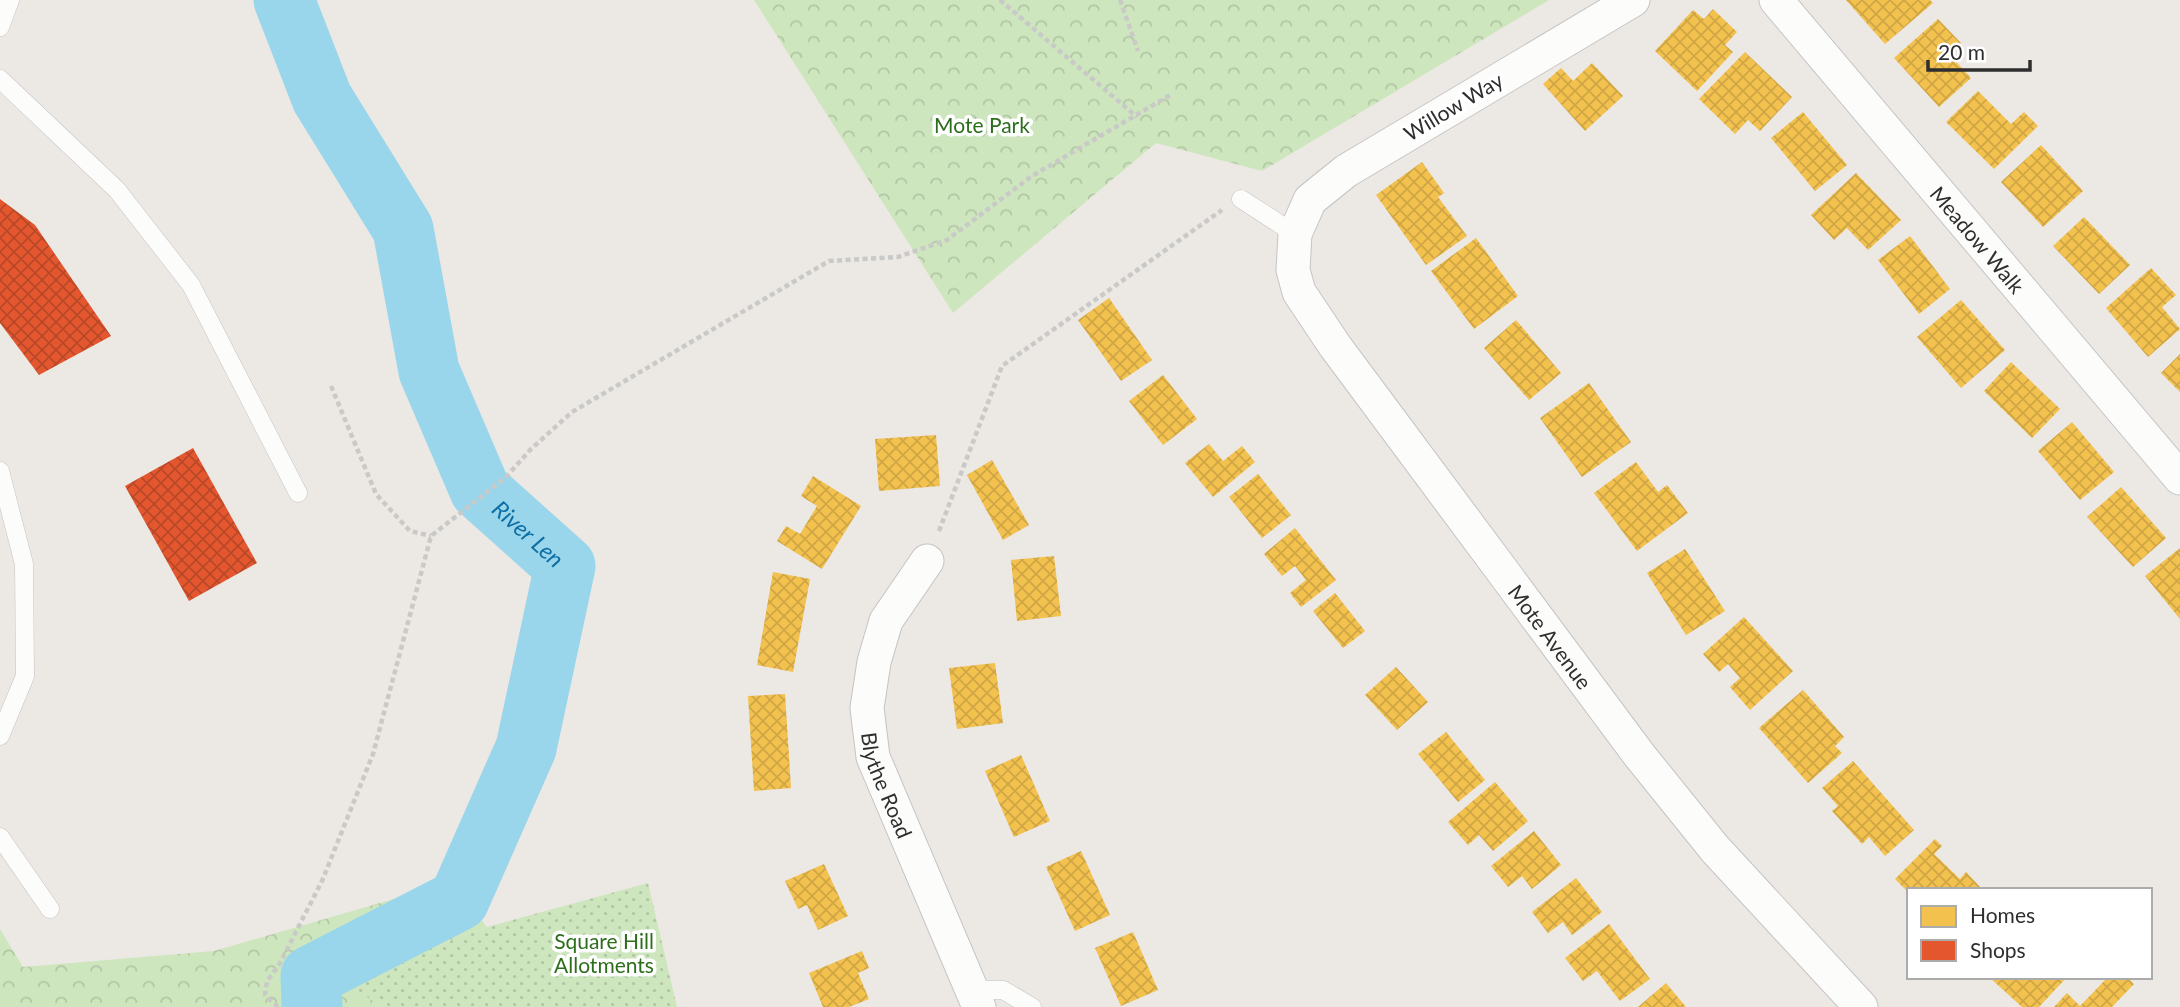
<svg xmlns="http://www.w3.org/2000/svg" width="2180" height="1007" font-family="Lato,sans-serif">
  <style>
    .grass { fill: url(#grass-dots) }
    .forest { fill: url(#forest-crowns) }
    .homes { fill: url(#homes-cross-hatch) }
    .shops { fill: url(#shops-cross-hatch) }
    .lines { fill: none; stroke-linecap: round; stroke-linejoin: round }
    .river { stroke: #99d6ec; stroke-width: 61 }
    .service-casing { stroke: #c5c4c5; stroke-width: 19 }
    .minor-casing { stroke: #c5c4c5; stroke-width: 35 }
    .path { stroke: #c9c9c8; stroke-width: 4.5; stroke-dasharray: 5 3.5; stroke-linecap: butt }
    .service { stroke: #fcfcfb; stroke-width: 18 }
    .minor { stroke: #fcfcfb; stroke-width: 33 }
    .labels { text-anchor: middle; dominant-baseline: central; stroke-width: 7; stroke-linejoin: round; paint-order: stroke }
    .street-label { font-size: 21px; fill: #2e2e2e; stroke: #fff }
    .park-label { font-size: 21px; fill: #2c6e1b; stroke: #fff }
    .water-label { font-size: 23px; font-style: italic; fill: #0d6fa3; stroke: #fff }
  </style>
  <defs>
    <pattern id="grass-dots" width="8" height="8" patternUnits="userSpaceOnUse" patternTransform="scale(1.75)"><rect width="8" height="8" fill="#cee6be"/><path d="M2 2h.1M6 6h.1" fill="none" stroke="#b1c6a4" stroke-width="1.8" stroke-linecap="round"/></pattern>
    <pattern id="forest-crowns" width="20" height="18" patternUnits="userSpaceOnUse" patternTransform="scale(1.75)"><rect width="20" height="18" fill="#cee6be"/><path d="M2 6a3 3 0 1 1 6 0M12 15a3 3 0 1 1 6 0" fill="none" stroke="#b1c6a4"/></pattern>
    <pattern id="homes-cross-hatch" width="8" height="8" patternUnits="userSpaceOnUse" patternTransform="scale(1.75)"><rect width="8" height="8" fill="#f2c14e"/><path d="M0 0l8 8M0 8l8-8" fill="none" stroke="#d0a644"/></pattern>
    <pattern id="shops-cross-hatch" width="8" height="8" patternUnits="userSpaceOnUse" patternTransform="scale(1.75)"><rect width="8" height="8" fill="#e4572e"/><path d="M0 0l8 8M0 8l8-8" fill="none" stroke="#b94828"/></pattern>
  </defs>
  <rect width="100%" height="100%" fill="#ece8e4"/>
  <path class="grass" d="M648,883L677,1007H382L342,981L487,927Z"/>
  <path class="forest" d="M754,0H1549L1262,171L1156,143L953,313Z
    M452,882L487,927L343,981L382,1007H0V929L23,967L214,951Z"/>
  <path class="homes" d="M1846,0H1930L1933,3L1885,44Z
    M1713,9L1737,32L1725,45L1733,52L1697,91L1655,51L1693,10L1704,19Z
    M1938,19L1961,43L1949,54L1971,78L1939,107L1894,58Z
    M1745,52L1792,97L1760,131L1748,120L1735,134L1699,99Z
    M1592,63L1623,96L1585,131L1543,84L1561,68L1573,81Z
    M1978,91L2011,124L2024,112L2038,126L1994,169L1946,122Z
    M1803,112L1847,165L1815,191L1771,138Z
    M2041,145L2083,191L2043,227L2001,182Z
    M1422,162L1444,193L1438,197L1467,236L1426,265L1376,195Z
    M1856,173L1901,220L1868,250L1847,228L1834,240L1811,215Z
    M2084,217L2130,265L2099,294L2053,246Z
    M1910,236L1950,289L1919,314L1878,260Z
    M1476,238L1518,296L1474,329L1431,271Z
    M2151,268L2176,295L2162,307L2180,329L2148,357L2106,308Z
    M1109,298L1152,360L1121,381L1078,320Z
    M1961,300L2005,350L1961,388L1917,337Z
    M1516,320L1561,373L1529,400L1484,348Z
    M2180,354V392L2161,373Z
    M2011,362L2060,409L2032,438L1984,391Z
    M1163,375L1197,419L1163,445L1129,401Z
    M1589,383L1631,442L1582,477L1540,418Z
    M2072,422L2114,472L2080,500L2038,451Z
    M936,435L940,486L879,491L875,439Z
    M1209,444L1223,461L1242,446L1255,462L1213,497L1185,463Z
    M992,460L1029,525L1003,540L967,475Z
    M1636,462L1658,492L1667,485L1688,513L1637,551L1594,493Z
    M1258,474L1291,515L1262,538L1229,497Z
    M813,476L861,506L822,569L777,541L786,526L800,534L817,506L801,496Z
    M2121,487L2166,538L2133,567L2087,517Z
    M1295,528L1336,580L1301,607L1290,593L1306,580L1295,566L1282,576L1264,554Z
    M2180,548V619L2145,576Z
    M1685,549L1725,611L1686,635L1647,573Z
    M1054,556L1061,616L1017,621L1011,560Z
    M773,572L810,579L793,672L757,665Z
    M1335,593L1365,631L1343,648L1313,611Z
    M1744,617L1793,671L1750,710L1730,687L1740,678L1728,664L1719,672L1703,654Z
    M995,663L1003,723L957,729L949,668Z
    M1396,667L1428,702L1397,730L1365,695Z
    M1803,690L1844,737L1835,746L1842,753L1808,783L1759,728Z
    M785,694L791,788L754,791L748,696Z
    M1446,732L1485,780L1458,802L1418,754Z
    M1021,755L1050,821L1014,837L985,771Z
    M1853,761L1914,830L1885,856L1869,837L1862,844L1832,811L1838,806L1822,788Z
    M1495,782L1528,821L1493,851L1479,835L1468,845L1448,822Z
    M1534,831L1561,865L1532,889L1522,876L1508,887L1491,866Z
    M1935,839L1942,846L1934,854L1960,879L1966,872L1983,890H1909V893L1895,879Z
    M1081,851L1110,915L1075,931L1046,867Z
    M824,864L848,916L818,930L807,905L798,909L785,881Z
    M1576,878L1602,912L1572,935L1563,922L1548,933L1532,912Z
    M1609,924L1650,979L1620,1001L1597,971L1583,981L1565,958Z
    M1133,932L1158,990L1121,1006L1095,948Z
    M862,951L869,968L858,973L869,999L849,1007H823L809,973Z
    M1989,977H2067L2039,1007H2022Z
    M2108,977H2127L2134,984L2112,1007H2054L2067,993L2080,1006Z
    M1666,983L1686,1007H1638Z"/>
  <path class="shops" d="M0,199L35,225L111,336L39,375L0,323Z
    M193,448L257,563L189,601L125,486Z"/>
  <g class="lines">
    <path class="river" id="s1" d="M284,0L322,98L403,229L429,371L480,490L565,566L526,748L459,900L311,976L312,1007"/>
    <defs>
      <path id="service" d="M0,27L10,0
        M0,79L117,190L191,285L298,493
        M1241,199L1295,234
        M0,471L24,564L25,676L0,736
        M0,837L50,909
        M972,990H1003L1032,1007"/>
      <g id="minor">
        <path id="s2" d="M1633,0L1346,171L1310,200L1295,234L1293,270L1299,292L1335,346L1640,756L1715,849L1861,1007"/>
        <path id="s3" d="M1776,0L2180,478"/>
        <path id="s4" d="M927,561L886,621L874,662L867,708L873,757L979,1007"/>
      </g>
    </defs>
    <use href="#service" class="service-casing"/>
    <use href="#minor" class="minor-casing"/>
    <path class="path" d="M1000,0L1137,117
      M1120,0L1138,51
      M331,386L376,494L410,531L431,536
      M939,531L1002,366L1222,210
      M278,1007L265,995L267,981L279,965L322,881L373,754L431,536L506,477L531,449L572,412L829,261L898,257L947,240L1032,176L1172,94"/>
    <use href="#service" class="service"/>
    <use href="#minor" class="minor"/>
  </g>
  <g class="labels">
    <g class="street-label">
      <text transform="translate(1453 106) rotate(-31)">Willow Way</text>
      <text stroke="none"><textPath href="#s3" startOffset="313">Meadow Walk</textPath></text>
      <text stroke="none"><textPath href="#s2" startOffset="903">Mote Avenue</textPath></text>
      <text stroke="none"><textPath href="#s4" startOffset="242">Blythe Road</textPath></text>
    </g>
    <g class="park-label">
      <text x="982" y="124">Mote Park</text>
      <text x="604" y="940">Square Hill<tspan x="604" dy="24">Allotments</tspan></text>
    </g>
    <g class="water-label">
      <text stroke="none"><textPath href="#s1" startOffset="598">River Len</textPath></text>
    </g>
  </g>
  <rect x="1907" y="888" width="245" height="91" fill="#ffffff" stroke="#ababab" stroke-width="2"/>
  <rect x="1921" y="906" width="35" height="21" fill="#f2c14e" stroke="#ababab" stroke-width="2"/>
  <text x="1970" y="923" font-size="21" fill="#2e2e2e">Homes</text>
  <rect x="1921" y="940" width="35" height="21" fill="#e4572e" stroke="#ababab" stroke-width="2"/>
  <text x="1970" y="958" font-size="21" fill="#2e2e2e">Shops</text>
  <path d="M1928 60v10h102v-10" fill="none" stroke="#2e2e2e" stroke-width="3.5"/>
  <text x="1938" y="60" font-size="21" fill="#2e2e2e" stroke="#ffffff" stroke-width="5" paint-order="stroke">20 m</text>
</svg>
